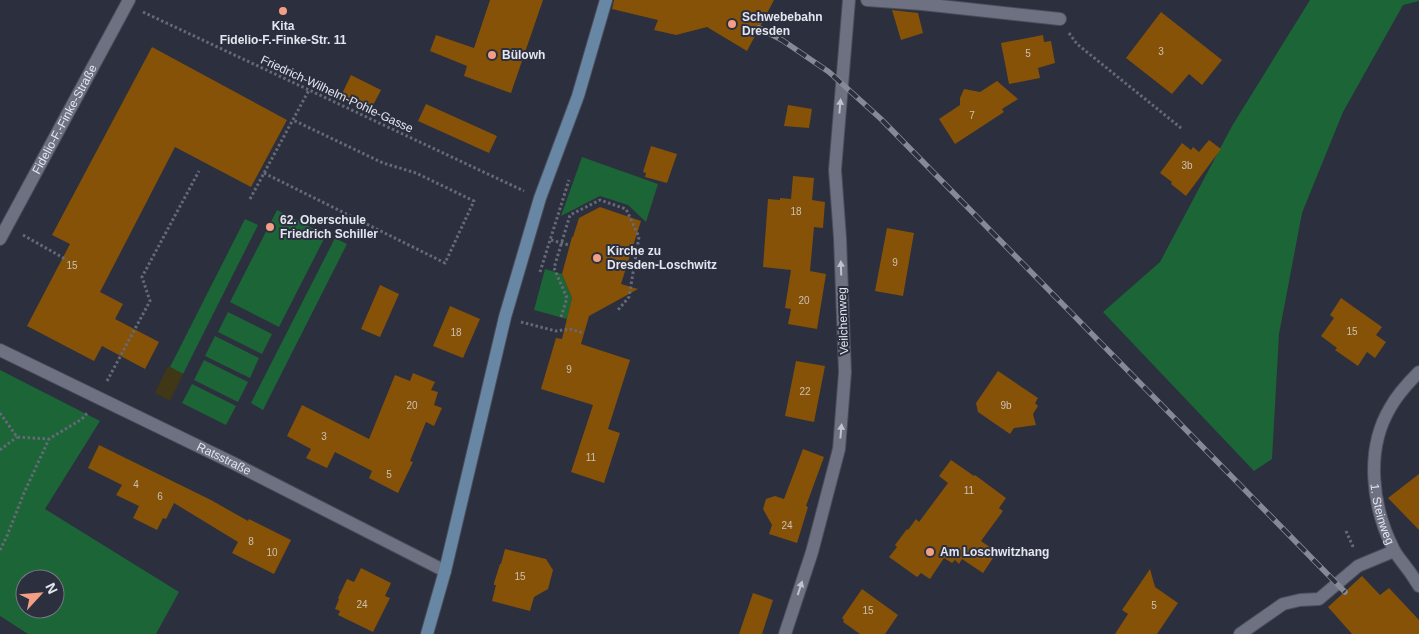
<svg xmlns="http://www.w3.org/2000/svg" width="1419" height="634" font-family="Helvetica,sans-serif">
  <style>
    .green { fill: #1b6537; fill-rule: evenodd }
    .sand { fill: #403717 }
    .building { fill: #855207 }
    .lines { fill: none; stroke-linecap: round; stroke-linejoin: round }
    .lane-casing { stroke: #4a4d5a; stroke-width: 14 }
    .street-casing { stroke: #4a4d5a; stroke-width: 14 }
    .secondary-casing { stroke: #4a4d5a; stroke-width: 14 }
    .path { stroke: #666976; stroke-width: 3; stroke-dasharray: 2.5 2.5; stroke-linecap: butt }
    .lane { stroke: #6d7182; stroke-width: 12 }
    .street { stroke: #6d7182; stroke-width: 12 }
    .secondary { stroke: #6787a5; stroke-width: 12 }
    .rail-casing { stroke: #878a96; stroke-width: 5.5 }
    .rail { stroke: #2c2f3e; stroke-width: 4; stroke-dasharray: 11; stroke-linecap: butt }
    .oneway { fill: #c0c2ce }
    .poi-dot { fill: #f39f85; stroke: #2c2f3e; stroke-width: 2 }
    .labels { text-anchor: middle; dominant-baseline: central; stroke-width: 4; stroke-linejoin: round; paint-order: stroke }
    .number-label { font-size: 10px; fill: #ccc0b5 }
    .poi-label { font-size: 12px; font-weight: bold; fill: #e3e5ef; stroke: #2c2f3e; text-anchor: start }
    .street-label { font-size: 12px; fill: #e3e5ef; stroke: #2c2f3e }
  </style>
  <rect width="100%" height="100%" fill="#2c2f3e"/>
  <path class="green" d="M1310,0H1419V1L1403,5L1343,112L1302,213L1279,334L1272,459L1254,471L1103,312L1160,262L1232,126Z
    M582,157L658,184L646,222L628,205L600,196L561,216Z
    M277,210L326,235L279,327L230,302Z
    M245,219L258,225L183,374L170,367Z
    M335,238L347,244L263,410L251,403Z
    M545,269L562,274L572,298L567,319L534,310Z
    M228,312L272,334L262,354L218,332Z
    M215,336L259,358L250,378L205,356Z
    M204,360L248,382L238,402L194,380Z
    M0,370L100,421L45,509L179,592L156,634H28L0,616ZM25,579H55V609H25Z
    M192,384L236,406L226,425L182,403Z"/>
  <path class="sand" d="M168,366L183,374L170,401L155,393Z"/>
  <path class="building" d="M490,0H543L511,93L464,76L467,66L430,51L436,35L474,48Z
    M614,0H774L747,51L707,27L676,35L654,30L658,20L612,9Z
    M892,10L918,13L923,33L901,40Z
    M1161,12L1222,60L1202,85L1189,74L1172,94L1126,58Z
    M1043,35L1044,42L1051,41L1055,63L1038,68L1040,78L1009,84L1001,43Z
    M152,47L287,120L251,187L175,147L100,292L123,304L115,319L159,342L145,369L102,346L94,361L27,326L70,244L52,235Z
    M351,75L381,90L370,111L341,96Z
    M997,81L1018,99L1002,109L1004,112L955,144L939,119L960,105V98L964,89L980,92Z
    M426,104L497,136L489,153L418,121Z
    M788,105L812,109L809,128L784,126Z
    M1209,140L1221,149L1186,196L1171,184L1172,182L1160,173L1182,143L1191,150L1193,147L1199,152Z
    M651,146L677,154L667,183L645,177L646,173L643,172Z
    M793,176L814,178L812,200L825,202L823,228L814,227L810,271L826,274L817,329L788,324L791,309L785,308L791,270L763,267L768,199L780,200V198L791,199Z
    M600,207L641,221L621,284L638,289L589,316L581,344L630,360L608,429L620,433L604,483L571,472L593,405L541,389L556,338L562,339L572,298L562,274L572,237H573L579,218Z
    M887,228L914,233L903,296L875,291Z
    M380,285L399,294L380,337L361,329Z
    M1341,298L1382,327L1376,335L1386,342L1375,358L1367,352L1358,366L1335,350L1337,348L1321,336L1334,318L1330,315Z
    M450,306L480,319L463,358L433,346Z
    M796,361L825,366L814,422L785,416Z
    M998,371L1038,398L1035,403L1038,406L1033,414L1036,425L1014,428L1010,434L978,412L976,403Z
    M413,373L435,382L431,390L438,392L434,405L442,408L434,426L426,422L410,461L413,462L398,493L369,478L372,471L335,452L327,468L306,458L311,449L287,436L302,405L369,439L395,375L410,381Z
    M99,445L211,500L248,521L249,519L291,540L274,574L232,553L238,542L174,503L166,519L163,518L157,530L133,518L139,506L116,495L122,485L88,468Z
    M803,449L824,457L806,506L808,507L797,543L769,534L772,525L763,509L766,499L775,496L784,499Z
    M951,460L974,476L975,475L1006,498L999,508L1003,511L981,541L997,552L983,573L962,559L959,564L955,560L952,563L944,558L930,579L921,573L917,577L889,557L897,547L895,545L907,529L908,530L916,519L919,522L948,483L939,476Z
    M1419,474V530L1388,498Z
    M505,549L546,559L553,570L548,589L534,597L530,611L492,601L496,585H494V583L500,564H501Z
    M361,568L391,583L385,596L390,598L373,632L338,615L340,611L335,609L339,599L338,598L347,579L354,582Z
    M1150,569L1155,587L1178,603L1157,634H1115L1128,614L1122,610Z
    M1362,576L1380,595L1389,588L1419,620V634H1352L1328,607Z
    M862,589L898,615L885,634H860L843,622L844,620L842,618Z
    M753,593L773,600L762,634H739Z"/>
  <g class="lines">
    <defs>
      <path id="lane" d="M1240,634L1283,604L1300,600L1319,599L1358,566L1394,551"/>
      <g id="street">
        <path d="M867,0L922,4L1060,19"/>
        <path id="s1" d="M0,239L129,0"/>
        <path id="s2" d="M0,350L233,463L445,571"/>
        <path id="s3" d="M1419,372C1410,381 1396,397 1390,408C1365,450 1372,506 1393,548C1396,555 1402,561 1406,567C1411,573 1415,580 1419,586"/>
        <path d="M785,634L812,552L839,449L845,372L840,238L835,170L849,0"/>
      </g>
      <path id="secondary" d="M427,634L445,571L505,317L540,198L578,96L606,0"/>
    </defs>
    <use href="#lane" class="lane-casing"/>
    <use href="#street" class="street-casing"/>
    <use href="#secondary" class="secondary-casing"/>
    <path class="path" d="M143,12L524,191
      M1069,33L1077,44L1181,128
      M264,173L445,263L474,201L416,173L383,163L293,120
      M250,199L309,90
      M23,235L67,260
      M551,240L569,245
      M540,272L569,180
      M561,317L567,298L554,268L570,215L600,200L626,209L639,237L629,297L618,310
      M521,322L556,331L570,329L583,333
      M107,381L150,301L142,277L199,171
      M0,413L17,437L49,439
      M0,450L17,437
      M1346,531L1354,549
      M0,550L7,536L24,493L49,439L82,419L88,412"/>
    <use href="#lane" class="lane"/>
    <use href="#street" class="street"/>
    <use href="#secondary" class="secondary"/>
    <defs>
      <path id="rail" d="M759,28L782,40L829,72L881,119L1345,592"/>
    </defs>
    <use href="#rail" class="rail-casing"/>
    <use href="#rail" class="rail"/>
  </g>
  <defs><path id="oneway-solid" d="M-6-.8H1V-3.2L6.5 0L1 3.2V.8H-6Z" transform="scale(1.25)"/></defs>
  <g class="oneway">
    <use href="#oneway-solid" transform="translate(840 106) rotate(-85)"/>
    <use href="#oneway-solid" transform="translate(841 268) rotate(-92)"/>
    <use href="#oneway-solid" transform="translate(841 431) rotate(-85)"/>
    <use href="#oneway-solid" transform="translate(800 588) rotate(-72)"/>
  </g>
  <g class="poi-dot">
    <circle cx="283" cy="11" r="5"/>
    <circle cx="732" cy="24" r="5"/>
    <circle cx="492" cy="55" r="5"/>
    <circle cx="270" cy="227" r="5"/>
    <circle cx="597" cy="258" r="5"/>
    <circle cx="930" cy="552" r="5"/>
  </g>
  <g class="labels">
    <g class="number-label">
      <text x="1161" y="51">3</text>
      <text x="1028" y="53">5</text>
      <text x="972" y="115">7</text>
      <text x="1187" y="165">3b</text>
      <text x="796" y="211">18</text>
      <text x="895" y="262">9</text>
      <text x="72" y="265">15</text>
      <text x="804" y="300">20</text>
      <text x="1352" y="331">15</text>
      <text x="456" y="332">18</text>
      <text x="569" y="369">9</text>
      <text x="805" y="391">22</text>
      <text x="412" y="405">20</text>
      <text x="1006" y="405">9b</text>
      <text x="324" y="436">3</text>
      <text x="591" y="457">11</text>
      <text x="389" y="474">5</text>
      <text x="136" y="484">4</text>
      <text x="969" y="490">11</text>
      <text x="160" y="496">6</text>
      <text x="787" y="525">24</text>
      <text x="251" y="541">8</text>
      <text x="272" y="552">10</text>
      <text x="520" y="576">15</text>
      <text x="362" y="604">24</text>
      <text x="1154" y="605">5</text>
      <text x="868" y="610">15</text>
    </g>
    <g class="poi-label">
      <text x="742" y="17">Schwebebahn<tspan x="742" dy="14">Dresden</tspan></text>
      <text x="283" y="26" text-anchor="middle">Kita<tspan x="283" dy="14">Fidelio-F.-Finke-Str. 11</tspan></text>
      <text x="502" y="55">Bülowh</text>
      <text x="280" y="220">62. Oberschule<tspan x="280" dy="14">Friedrich Schiller</tspan></text>
      <text x="607" y="251">Kirche zu<tspan x="607" dy="14">Dresden-Loschwitz</tspan></text>
      <text x="940" y="552">Am Loschwitzhang</text>
    </g>
    <g class="street-label">
      <text transform="translate(337 94) rotate(25)">Friedrich-Wilhelm-Pohle-Gasse</text>
      <text stroke="none"><textPath href="#s1" startOffset="136">Fidelio-F.-Finke-Straße</textPath></text>
      <text transform="translate(843 321) rotate(-92)">Veilchenweg</text>
      <text stroke="none"><textPath href="#s2" startOffset="249">Ratsstraße</textPath></text>
      <text stroke="none"><textPath href="#s3" startOffset="156">1. Steinweg</textPath></text>
    </g>
  </g>
  <g transform="translate(40 594) rotate(64)"><circle r="24" fill="#2c2f3e" stroke="#757885"/>
  <path d="M0-4L9 19L0 12L-9 19Z" fill="#f39f85"/>
  <text y="-8" font-size="14" font-weight="bold" text-anchor="middle" fill="#e3e5ef">N</text>
  </g>
</svg>
